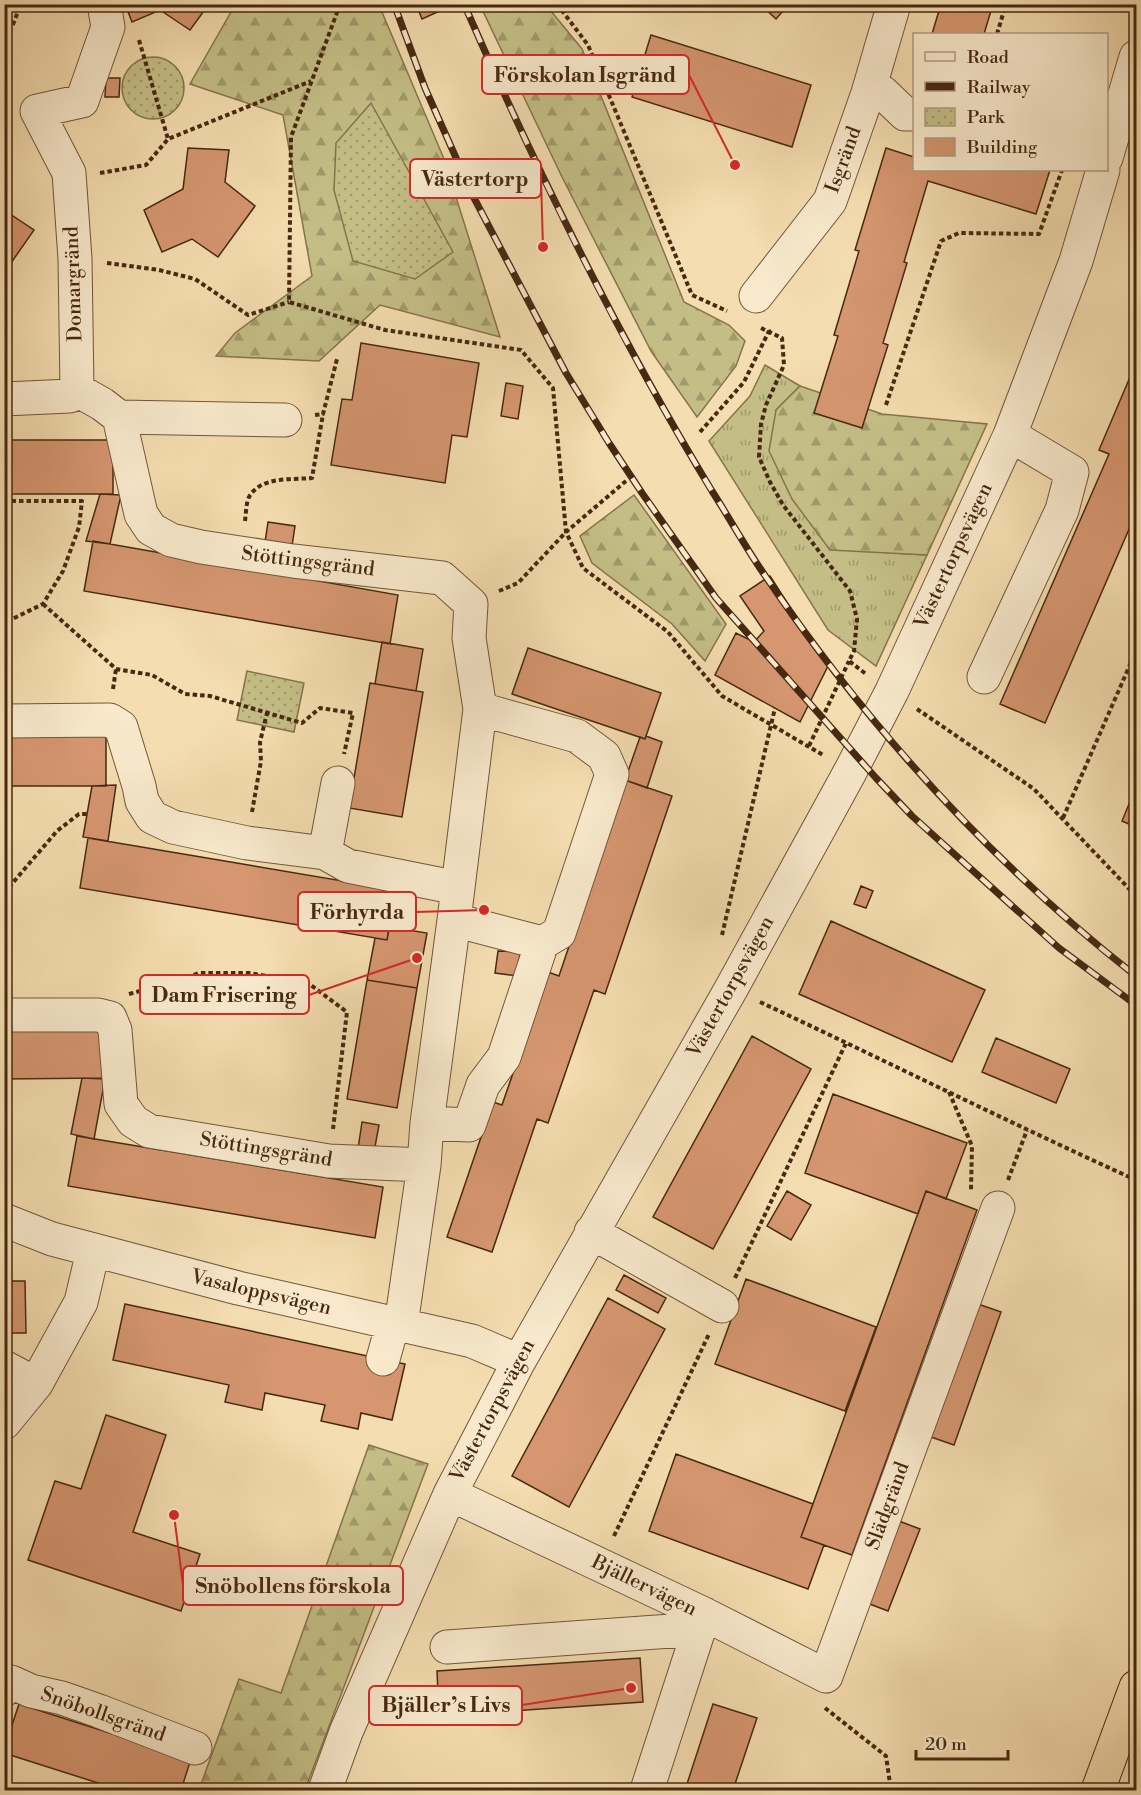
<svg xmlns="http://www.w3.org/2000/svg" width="1141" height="1795" font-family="'Libre Bodoni',serif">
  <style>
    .grass { fill: url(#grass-tufts); stroke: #86744c; stroke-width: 1.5 }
    .forest { fill: url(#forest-firs); stroke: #86744c; stroke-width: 1.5 }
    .park { fill: url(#park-dots); stroke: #86744c; stroke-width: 1.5 }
    .building { fill: #d59670; stroke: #472911; stroke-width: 1.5 }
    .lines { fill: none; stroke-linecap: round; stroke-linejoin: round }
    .minor-casing { stroke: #725639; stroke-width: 35 }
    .highway-casing { stroke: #472911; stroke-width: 35 }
    .path { stroke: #472911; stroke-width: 4; stroke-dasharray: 4.5 3; stroke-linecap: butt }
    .minor { stroke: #f8e9cc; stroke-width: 33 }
    .highway { stroke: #f4ddb0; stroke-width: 33 }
    .rail-casing { stroke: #472911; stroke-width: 7 }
    .rail { stroke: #f8e9cc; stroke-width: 4.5; stroke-dasharray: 14; stroke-linecap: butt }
    .labels { text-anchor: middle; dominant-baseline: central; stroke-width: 6; stroke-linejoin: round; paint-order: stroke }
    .street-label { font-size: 20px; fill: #472911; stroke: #f8e9cc }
    .leader { fill: none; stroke: #d62828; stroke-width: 2 }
    .callout-dot { fill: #d62828; stroke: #f8e9cc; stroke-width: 2 }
    .callout { fill: #f8e9cc; stroke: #d62828; stroke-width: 2 }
    .callout-label { font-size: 21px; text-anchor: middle; font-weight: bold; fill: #472911 }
  </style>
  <defs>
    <pattern id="grass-tufts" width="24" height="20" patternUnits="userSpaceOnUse" patternTransform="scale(1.5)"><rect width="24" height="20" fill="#c4be86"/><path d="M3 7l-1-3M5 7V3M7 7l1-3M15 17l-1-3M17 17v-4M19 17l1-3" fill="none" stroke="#a19a6c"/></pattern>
    <pattern id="forest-firs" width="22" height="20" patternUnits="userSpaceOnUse" patternTransform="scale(1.5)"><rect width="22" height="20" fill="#c4be86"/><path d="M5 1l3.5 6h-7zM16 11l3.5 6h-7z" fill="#a19a6c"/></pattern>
    <pattern id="park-dots" width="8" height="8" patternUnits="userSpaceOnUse" patternTransform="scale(1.5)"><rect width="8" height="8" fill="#c4be86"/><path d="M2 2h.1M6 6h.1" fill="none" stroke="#a19a6c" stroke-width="1.8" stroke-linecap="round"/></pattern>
  </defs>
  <rect width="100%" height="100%" fill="#f4ddb0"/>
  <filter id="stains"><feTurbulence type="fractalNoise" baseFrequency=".00333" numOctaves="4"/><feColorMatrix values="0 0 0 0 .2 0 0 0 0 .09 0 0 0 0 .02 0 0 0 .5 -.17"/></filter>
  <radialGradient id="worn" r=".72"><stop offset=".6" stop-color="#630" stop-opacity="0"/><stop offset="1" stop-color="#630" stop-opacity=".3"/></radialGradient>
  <path class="grass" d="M765,365L800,386L776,410L829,549L927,555L876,666L828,630L709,441L750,396Z"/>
  <path class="forest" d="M235,5H379L444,159L500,337L380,305L319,361L216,356L235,333L312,276L283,115L190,84Z
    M480,5H546L582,49L684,302L729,325L745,341L736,366L697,417L651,351L562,177Z
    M800,386L882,414L987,424L927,555L830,550L792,499L769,451L776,410Z
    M634,495L726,624L705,661L672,624L592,563L580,536Z
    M369,1445L428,1464L305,1790H199L239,1679L281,1693Z"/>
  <path class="park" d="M122 88a31 31 0 1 1 62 0a31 31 0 1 1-62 0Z
    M371,103L453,252L415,279L353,261L334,190L336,143Z
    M247,671L304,683L294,732L237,720Z"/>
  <path class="building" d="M125,4H209L190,30L160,10L132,22Z
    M416,4H442L444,9L422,19Z
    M760,4H789L776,19Z
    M941,4H993L984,34H932Z
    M651,35L811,85L792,147L632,97Z
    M106,78H120L119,97H105Z
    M188,148L229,150L225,182L255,206L218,257L192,239L162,252L144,210L183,189Z
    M886,148L914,157V170H1050L1036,214L928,181L904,262L907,263L883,343L888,345L862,428L814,413L838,336L834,335L859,251L855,250Z
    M4,178L11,179L7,212L34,230L4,273Z
    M361,343L479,363L467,437L452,435L445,483L331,465L342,399L352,400Z
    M1136,363V513L1045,723L1000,704L1109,454L1099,450Z
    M506,383L523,386L518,419L501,416Z
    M4,440H113V494H4Z
    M100,494L121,495L110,544L86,541Z
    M268,522L295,526L291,553L264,549Z
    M93,541L398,595L390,644L84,591Z
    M770,576L828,666L800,722L715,675L736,633L754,642L764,631L740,596Z
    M382,642L423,649L416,691L375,684Z
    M528,648L661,693L645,739L512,694Z
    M370,683L423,692L402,817L349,808Z
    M106,735V786H4V736Z
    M646,736L662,742L647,788L625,780L640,737L645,739Z
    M625,780L672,796L605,994L594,990L548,1123L537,1119L492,1252L447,1237L493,1102L502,1105L548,972L559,976Z
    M116,785L108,841L83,837L92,786Z
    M1136,787V827L1122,821Z
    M88,838L396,890L387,940L80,888Z
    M861,886L873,891L866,908L854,904Z
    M831,921L985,990L952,1062L799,994Z
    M389,927L427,933L417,988L367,980L375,938L387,940Z
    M498,951L520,952L518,976L495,973Z
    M367,980L417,988L397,1108L347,1099Z
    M102,1026V1078L4,1079V1027Z
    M752,1036L811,1069L713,1249L653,1217Z
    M996,1038L1070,1069L1056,1103L982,1072Z
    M82,1078L105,1079L94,1139L71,1134Z
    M833,1094L967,1143L946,1199L926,1191L918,1214L805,1173Z
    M362,1122L379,1125L374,1152L358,1149Z
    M77,1136L383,1187L375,1238L68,1186Z
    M787,1191L811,1205L791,1240L767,1226Z
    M926,1191L977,1210L852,1555L801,1537Z
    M624,1275L666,1298L658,1313L616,1290Z
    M746,1279L876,1327L845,1411L715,1364Z
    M4,1281H25L26,1333H4Z
    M608,1298L665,1329L569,1507L512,1476Z
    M125,1304L405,1364L392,1420L361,1413L358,1429L321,1421L325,1405L265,1393L262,1410L225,1402L229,1385L113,1360Z
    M978,1304L1001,1312L954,1445L931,1437Z
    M106,1415L166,1435L133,1532L200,1554L181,1611L28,1560L55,1481L81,1489Z
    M676,1454L813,1504L801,1537L824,1545L808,1589L649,1531Z
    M899,1521L920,1529L888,1611L867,1603Z
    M640,1658L643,1702L439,1716L437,1671Z
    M19,1704L191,1759L181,1790H120L7,1754L4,1761V1723L12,1725Z
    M713,1704L757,1718L733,1790H685Z"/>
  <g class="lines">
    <defs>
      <path id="minor" d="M868,93L882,92L905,114H914
        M1106,158L1136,57
        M756,296L830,201L868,93L894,4
        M77,390L102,404L119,417L285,420
        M4,399L70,396L77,390L75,259L69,173L37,111L82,101L108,27L104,4
        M119,417L141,514L151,529L171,540L201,547L293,561L442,578L471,604L469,638L480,709L454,920L427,1123L424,1165L401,1325
        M984,677L1062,510L1072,472L1010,435
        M4,721L110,720L121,727L139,786L142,801L152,817L173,827L247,843L325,853L348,866L458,888
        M325,853L338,783
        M454,920L542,943L559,933L612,774L604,756L577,736L480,709
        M4,1015H98L110,1018L115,1030L121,1104L133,1121L149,1131L329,1161L424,1165
        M427,1123L469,1125L483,1085L504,1057L542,943
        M4,1220L52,1239L238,1288L472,1341L519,1361
        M591,1232L722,1306
        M383,1359L393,1323
        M4,1367L36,1384
        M4,1423L36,1384L81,1302L93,1251
        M450,1494L704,1614L826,1676L998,1208
        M447,1647L699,1629
        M4,1690L11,1682L31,1691L62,1698L99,1711L195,1748
        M325,1790L346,1732L450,1494L519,1361L731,989L850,772L892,691L1010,435L1076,261L1103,170
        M647,1790L704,1614"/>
      <path id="highway" d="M1098,1790L1136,1687"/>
    </defs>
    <use href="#minor" class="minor-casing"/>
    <use href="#highway" class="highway-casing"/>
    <path class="path" d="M338,4L339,7L291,137L289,302L385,330L521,350L553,388L566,532L583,568L668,632L722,696L823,755
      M557,4L588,45L692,295L727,311
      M997,34L1006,4
      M4,37L12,27L19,9L14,4
      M139,40L168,139
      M100,173L146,165L168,139L311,81
      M107,263L159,270L195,279L248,315L289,302
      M761,328L782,338L784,365L766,405L761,424L759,457L770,482L783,505L850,591L857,619L854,651L849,661L866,674
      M886,405L941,241L959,233L1039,234L1062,170
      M315,415L323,414L337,359
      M700,432L744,382L769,331L768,329
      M4,501H82L79,527L63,571L43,604L4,623
      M245,521C246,514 246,503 249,497C261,476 291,480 312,478L323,414
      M499,591L518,583L566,532L626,481
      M43,604L116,669L152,675L185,694L210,696L302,723L320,708L353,713L344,754
      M113,689L116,669
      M917,709L1034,789L1136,896
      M809,746L849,661
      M252,812L261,761L260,742L267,713
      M1063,818L1136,651
      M4,893L57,831L79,814H87
      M722,935L775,708
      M129,994L166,984L199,973H249L308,983L347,1012L333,1129
      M760,1002C886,1061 1010,1123 1136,1180
      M949,1092L972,1146L971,1190
      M1008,1180L1027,1130
      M735,1278L846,1043
      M614,1536L709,1334
      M825,1708L886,1756L891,1790"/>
    <use href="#minor" class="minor"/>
    <use href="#highway" class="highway"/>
    <defs>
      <path id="rail" d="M394,4L425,88L473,196L566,373L609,443L642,493L716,598L876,778L912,816L1059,948L1136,1005
        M464,4C537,171 617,335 712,491C730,519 747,550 766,577C868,727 993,864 1136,976"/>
    </defs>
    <use href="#rail" class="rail-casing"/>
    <use href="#rail" class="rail"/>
  </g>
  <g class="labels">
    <g class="street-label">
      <text transform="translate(844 160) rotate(-70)">Isgränd</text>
      <text transform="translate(74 284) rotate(-92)">Domargränd</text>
      <text transform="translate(954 556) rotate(-65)">Västertorpsvägen</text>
      <text transform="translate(308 562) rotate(7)">Stöttingsgränd</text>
      <text transform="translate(731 987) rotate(-61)">Västertorpsvägen</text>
      <text transform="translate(266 1150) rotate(9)">Stöttingsgränd</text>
      <text transform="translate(261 1293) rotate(13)">Vasaloppsvägen</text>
      <text transform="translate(493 1411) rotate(-62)">Västertorpsvägen</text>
      <text transform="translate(888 1506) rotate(-70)">Slädgränd</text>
      <text transform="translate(644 1586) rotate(26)">Bjällervägen</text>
      <text transform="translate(103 1715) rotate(19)">Snöbollsgränd</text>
    </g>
  </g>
  <path class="leader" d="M735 165L689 75M543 247L541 179M484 910L416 912M417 958L309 995M174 1515L183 1585M631 1688L522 1705"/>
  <g class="callout-dot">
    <circle cx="735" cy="165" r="6"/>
    <circle cx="543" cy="247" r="6"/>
    <circle cx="484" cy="910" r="6"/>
    <circle cx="417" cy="958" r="6"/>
    <circle cx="174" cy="1515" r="6"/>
    <circle cx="631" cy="1688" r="6"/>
  </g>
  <g class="callout">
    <rect x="482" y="55" width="207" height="39" rx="6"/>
    <rect x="410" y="159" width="131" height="39" rx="6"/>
    <rect x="298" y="892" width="118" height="39" rx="6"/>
    <rect x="140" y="975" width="169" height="39" rx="6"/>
    <rect x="183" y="1566" width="220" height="39" rx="6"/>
    <rect x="369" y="1686" width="153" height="39" rx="6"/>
  </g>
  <g class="callout-label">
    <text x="585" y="82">Förskolan Isgränd</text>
    <text x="475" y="186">Västertorp</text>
    <text x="357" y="919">Förhyrda</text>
    <text x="224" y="1002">Dam Frisering</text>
    <text x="293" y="1593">Snöbollens förskola</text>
    <text x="446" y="1712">Bjäller’s Livs</text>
  </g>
  <rect width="1141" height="1795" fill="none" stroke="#f4ddb0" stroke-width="24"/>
  <rect x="6" y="6" width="1129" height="1783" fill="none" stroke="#472911" stroke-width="3"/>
  <rect x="12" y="12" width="1117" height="1771" fill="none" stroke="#472911" stroke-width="1.5"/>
  <rect x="913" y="33" width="195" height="138" fill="#f8e9cc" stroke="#b19c81" stroke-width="1.5"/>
  <rect x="925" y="52" width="30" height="9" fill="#f8e9cc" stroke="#b19c81" stroke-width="1.5"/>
  <text x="967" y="63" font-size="18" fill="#472911">Road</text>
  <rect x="925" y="82" width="30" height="9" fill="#472911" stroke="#b19c81" stroke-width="1.5"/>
  <text x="967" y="93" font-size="18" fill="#472911">Railway</text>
  <rect x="925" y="108" width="30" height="18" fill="url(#park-dots)" stroke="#b19c81" stroke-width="1.5"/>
  <text x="967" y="123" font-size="18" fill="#472911">Park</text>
  <rect x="925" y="138" width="30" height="18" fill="#d59670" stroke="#b19c81" stroke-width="1.5"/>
  <text x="967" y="153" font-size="18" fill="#472911">Building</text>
  <path d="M916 1750v9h92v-9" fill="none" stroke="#472911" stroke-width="3"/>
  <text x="925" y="1750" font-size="18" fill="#472911" stroke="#f8e9cc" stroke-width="4.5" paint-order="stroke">20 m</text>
  <rect width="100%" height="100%" filter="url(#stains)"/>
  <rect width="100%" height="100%" fill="url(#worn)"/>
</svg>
